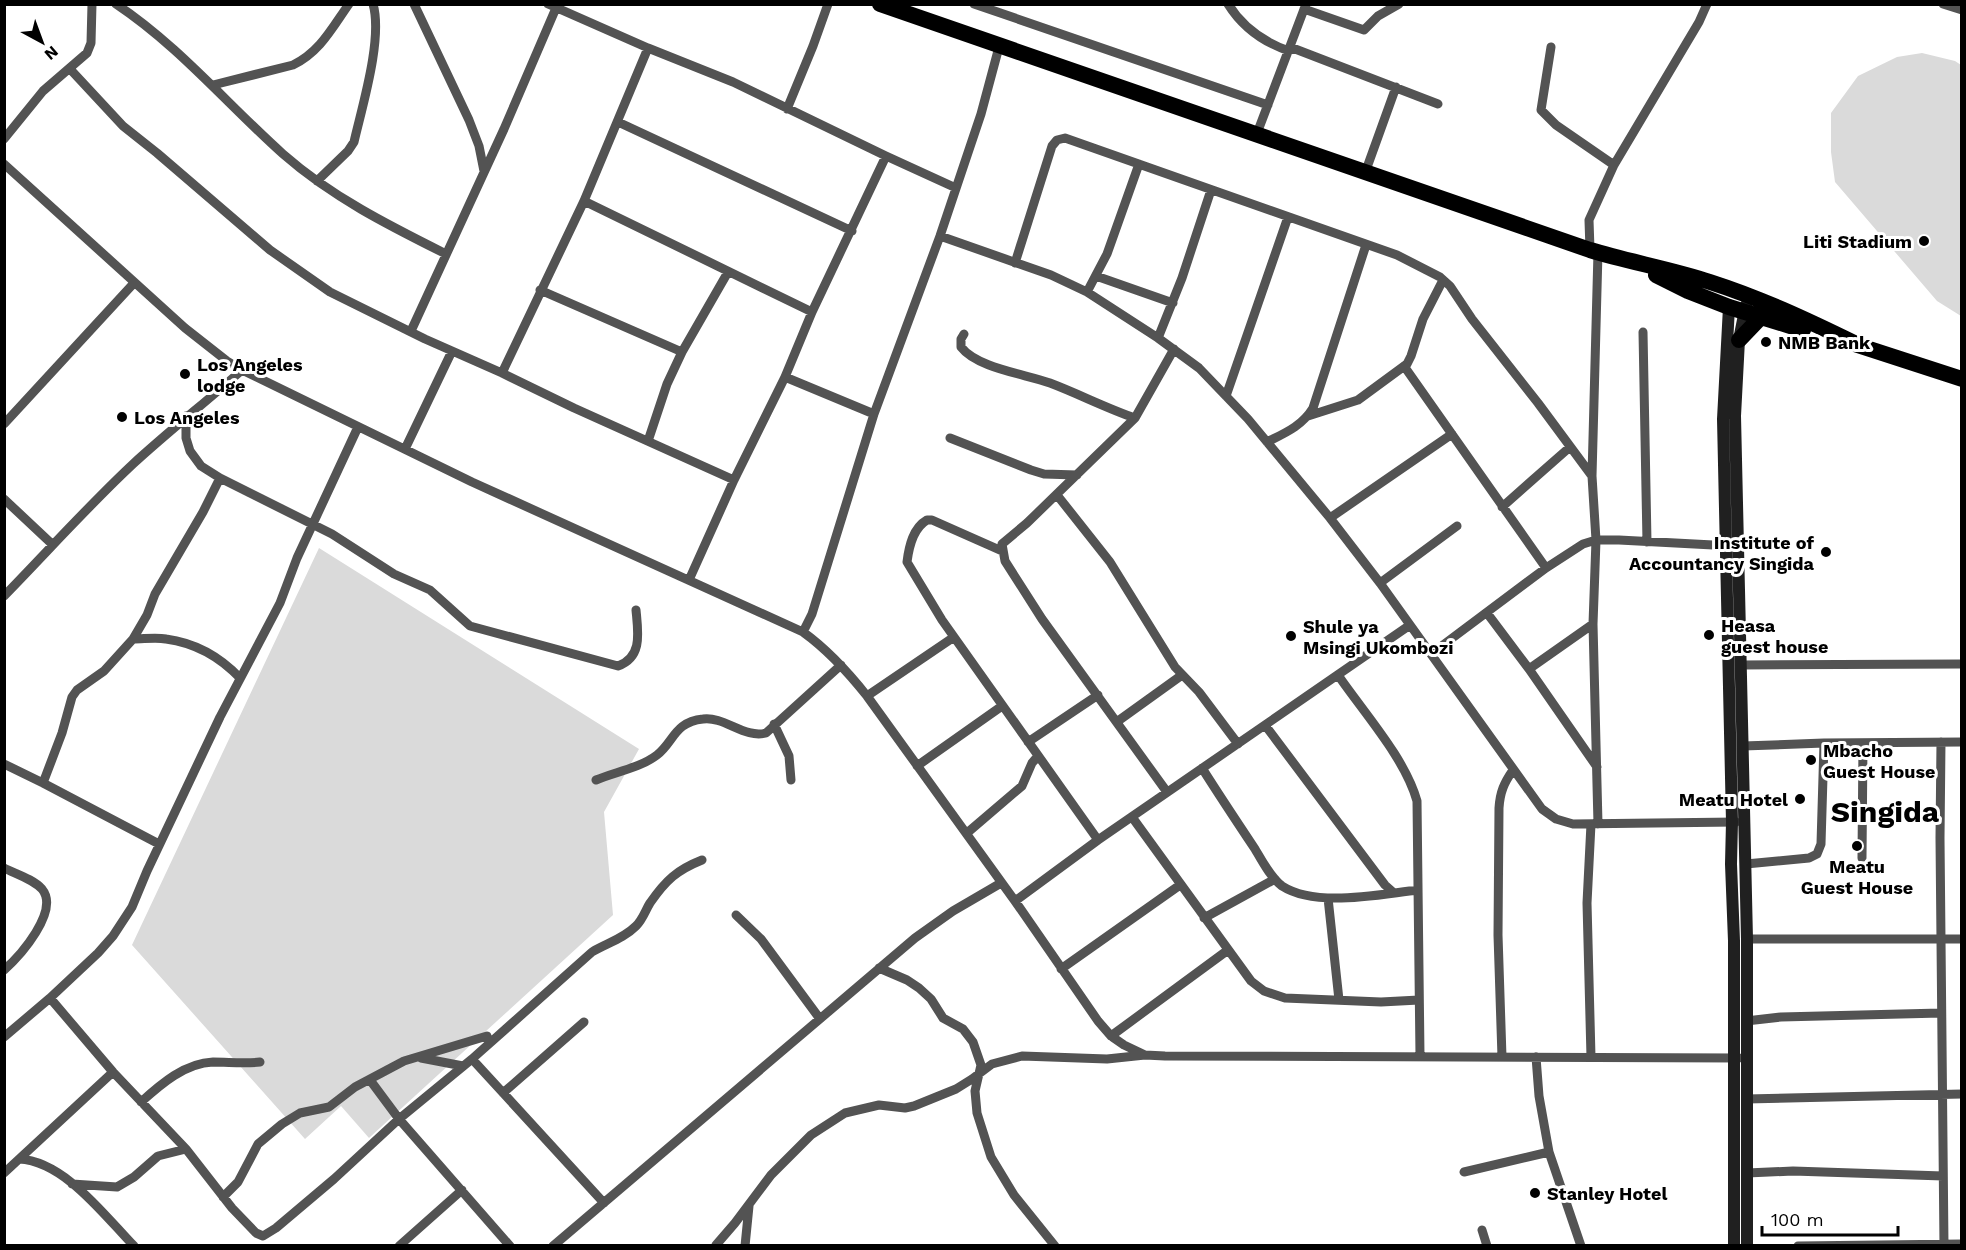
<svg xmlns="http://www.w3.org/2000/svg" width="1966" height="1250" font-family="'Work Sans',sans-serif">
  <style>
    .green { fill: #dadada }
    .lines { fill: none; stroke-linecap: round; stroke-linejoin: round }
    .street { stroke: #535353; stroke-width: 9 }
    .secondary { stroke: #202020; stroke-width: 12 }
    .highway { stroke: #000; stroke-width: 16 }
    .poi-dot { fill: #000; stroke: #fff; stroke-width: 2 }
    .labels { text-anchor: middle; dominant-baseline: central; stroke-width: 6; stroke-linejoin: round; paint-order: stroke }
    .poi-label { font-size: 18px; font-weight: bold; fill: #000; stroke: #fff; text-anchor: start }
    .town-label { font-size: 30px; font-weight: bold; fill: #000; stroke: #fff }
  </style>
  <rect width="100%" height="100%" fill="#fff"/>
  <path class="green" d="M1922,53L1955,61L1961,65V316L1937,301L1835,182L1831,152V113L1858,76L1897,57Z
    M319,548L639,749L604,812L613,915L369,1138L341,1106L305,1139L132,945Z"/>
  <g class="lines">
    <path class="street" d="M116,4C179,46 227,104 283,154C332,197 388,225 446,254
      M414,4L469,120L479,146L484,171
      M548,4L648,48L733,82L886,156L956,188
      M974,4L1268,105
      M1228,4C1243,28 1263,42 1289,51
      M1943,4L1962,10
      M1304,9L1364,30L1378,16L1399,4
      M1290,47L1438,104
      M1551,47L1541,110L1556,125L1614,165
      M70,69L123,126L157,153L270,250L330,292L425,339L502,373L574,408L734,480
      M213,85L293,65C320,52 332,28 349,4
      M787,109L813,46L828,4
      M618,122L852,231
      M1256,136L1306,4
      M4,139L43,91L87,53L91,43L92,4
      M4,164L185,328L227,361L242,370L472,482L803,632C828,650 848,672 867,696L1015,901L1098,1021L1111,1036L1124,1045L1145,1055L1165,1056L1739,1058
      M1365,173L1396,87
      M317,181L348,151L354,142C362,107 383,39 373,4
      M584,201L812,312
      M940,236L1051,275L1087,292L1158,338L1199,368L1248,419L1330,518L1380,583L1542,809L1556,819L1573,824L1736,822
      M1590,250L1589,220L1614,165L1699,22L1707,4
      M1015,263L1052,146L1057,140L1065,138L1397,255L1440,277L1450,286L1472,319L1538,403L1592,476
      M1096,276L1173,303
      M540,290L682,352
      M1087,292L1107,254L1139,164
      M411,331L504,129L556,8
      M1643,332L1647,542
      M964,334L961,339V347C977,368 1025,374 1050,383C1079,394 1106,408 1135,418
      M1158,338L1182,278L1211,190
      M1404,366L1546,568
      M502,373L584,201L648,48
      M785,377L874,414
      M1226,396L1288,217
      M186,416V438L190,451L201,466L220,478L332,534L394,574L430,590L470,626L618,666C643,657 638,632 636,610
      M1308,416L1358,400L1407,364L1411,356L1423,319L1443,280
      M4,424L134,283
      M950,438L1031,470L1044,474L1077,475
      M648,441L667,384L682,352L728,272
      M1267,442C1285,433 1302,426 1313,408L1366,245
      M405,449L452,351
      M1057,495L1110,562L1175,667L1199,692L1238,744
      M4,499L53,545
      M1502,507L1570,447
      M1330,518L1452,434
      M1002,551L932,520H927C913,528 909,546 907,562L942,620L1098,840
      M689,580L734,480L785,377L812,312L886,156
      M1380,583L1457,526
      M4,596C47,552 88,506 133,464C169,431 206,402 242,370
      M1487,613L1529,669L1597,767
      M803,632L812,614L874,414L940,236L981,114L999,47
      M133,639C144,639 156,637 166,639C196,643 220,657 240,678
      M1431,654L1546,568L1583,544L1596,540H1619L1732,546
      M1741,665L1962,664
      M1529,669L1593,624
      M1338,675C1364,713 1405,758 1417,801L1420,1056
      M867,696L954,637
      M1118,721L1182,675
      M774,724L789,756L791,780
      M1265,725L1385,885L1394,893
      M1028,742L1098,695
      M1941,742L1940,838L1944,1246
      M1743,746L1824,743L1962,742
      M4,764L43,783L159,844
      M917,766L1002,706
      M1202,768C1219,795 1237,822 1255,849C1262,861 1271,878 1282,886C1316,908 1380,894 1418,890
      M596,780C615,772 640,768 657,755C674,742 674,722 703,719C724,716 745,739 766,733L841,665
      M43,783L62,733L72,697L77,690L104,671L133,639L147,615L155,594L203,512L220,478
      M1167,792L1042,619L1005,561L1002,544L1027,523L1135,418L1174,349
      M1132,817L1251,981L1264,991L1285,998L1381,1002L1419,1000
      M1598,824L1593,624L1596,540L1592,476L1598,252
      M967,833L1022,786L1032,763L1038,756
      M1862,858L1863,743
      M1746,864L1809,858L1817,854L1821,844L1824,743
      M4,868C16,874 33,879 42,889C60,911 20,956 4,970
      M1328,898L1339,1000
      M1015,901L1098,840L1410,625
      M736,915L761,939L820,1019
      M1204,918L1275,879
      M1747,939H1962
      M879,968L907,980L919,988L931,999L943,1018L963,1029L973,1042L981,1065L975,1091L977,1113L991,1157L1014,1195L1055,1246
      M1061,969L1180,885
      M50,998L113,1072L186,1149L232,1208L256,1233L263,1236L276,1228L334,1179L399,1119L472,1059L592,952C607,943 623,939 636,926C643,919 645,911 650,903C666,880 677,870 702,860
      M1746,1021L1781,1017L1941,1013
      M1111,1036L1228,950
      M4,1037L50,998L98,953L113,936L132,907L147,871L220,717L280,603L297,558L358,427
      M1502,1057L1498,935L1499,808C1500,792 1504,783 1513,770
      M1536,1057L1539,1096L1549,1152L1581,1246
      M1591,1057L1587,903L1591,824
      M421,1058L463,1066
      M472,1059L604,1203
      M370,1080L399,1119L510,1246
      M503,1093L584,1022
      M1746,1099L1962,1094
      M141,1102C161,1084 185,1063 213,1062C229,1062 244,1064 260,1062
      M19,1159C64,1161 104,1215 134,1246
      M1464,1172L1549,1152
      M4,1173L113,1072
      M1747,1173L1793,1171L1943,1176
      M72,1184L117,1187L134,1177L158,1156L186,1149
      M223,1197L238,1182L258,1144L282,1124L300,1113L329,1107L355,1087L404,1061L487,1036
      M1482,1230L1487,1246
      M716,1245L735,1223L771,1175L811,1135L845,1113L879,1105L905,1108L914,1106L956,1089L972,1079L992,1064L1022,1056L1107,1059L1145,1055
      M399,1246L462,1190
      M553,1246L915,938L953,911L1001,883
      M745,1246L749,1206
      M1798,1246L1962,1244"/>
    <path class="secondary" d="M1746,305L1739,340L1735,416L1747,939V1246
      M1729,307L1723,419L1732,822L1731,864L1734,941V1246"/>
    <path class="highway" d="M880,4L1590,250C1629,262 1671,269 1710,282C1760,298 1807,320 1854,343
      M1656,275L1688,291L1729,307L1803,330
      M1739,340L1761,317
      M1845,341L1962,379"/>
  </g>
  <g class="poi-dot">
    <circle cx="1924" cy="241" r="6"/>
    <circle cx="1766" cy="342" r="6"/>
    <circle cx="185" cy="374" r="6"/>
    <circle cx="122" cy="417" r="6"/>
    <circle cx="1826" cy="552" r="6"/>
    <circle cx="1709" cy="635" r="6"/>
    <circle cx="1291" cy="636" r="6"/>
    <circle cx="1811" cy="760" r="6"/>
    <circle cx="1800" cy="799" r="6"/>
    <circle cx="1857" cy="846" r="6"/>
    <circle cx="1535" cy="1193" r="6"/>
  </g>
  <g class="labels">
    <g class="poi-label">
      <text x="1912" y="241" text-anchor="end">Liti Stadium</text>
      <text x="1778" y="342">NMB Bank</text>
      <text x="197" y="364">Los Angeles<tspan x="197" dy="21">lodge</tspan></text>
      <text x="134" y="417">Los Angeles</text>
      <text x="1814" y="542" text-anchor="end">Institute of<tspan x="1814" dy="21">Accountancy Singida</tspan></text>
      <text x="1721" y="625">Heasa<tspan x="1721" dy="21">guest house</tspan></text>
      <text x="1303" y="626">Shule ya<tspan x="1303" dy="21">Msingi Ukombozi</tspan></text>
      <text x="1823" y="750">Mbacho<tspan x="1823" dy="21">Guest House</tspan></text>
      <text x="1788" y="799" text-anchor="end">Meatu Hotel</text>
      <text x="1857" y="866" text-anchor="middle">Meatu<tspan x="1857" dy="21">Guest House</tspan></text>
      <text x="1547" y="1193">Stanley Hotel</text>
    </g>
    <g class="town-label">
      <text x="1885" y="811">Singida</text>
    </g>
  </g>
  <rect width="1966" height="1250" fill="none" stroke="#000000" stroke-width="12"/>
  <g transform="translate(42 42) rotate(139)" stroke="#ffffff" stroke-width="4.5" paint-order="stroke">
  <path d="M0-4.5L10 22L0 15L-10 22Z" fill="#000000"/>
  <text y="-9" font-size="16" font-weight="bold" text-anchor="middle" fill="#000000">N</text>
  </g>
  <path d="M1762 1226v9h136v-9" fill="none" stroke="#000000" stroke-width="3"/>
  <text x="1771" y="1226" font-size="18" fill="#000000" stroke="#ffffff" stroke-width="4.5" paint-order="stroke">100 m</text>
</svg>
